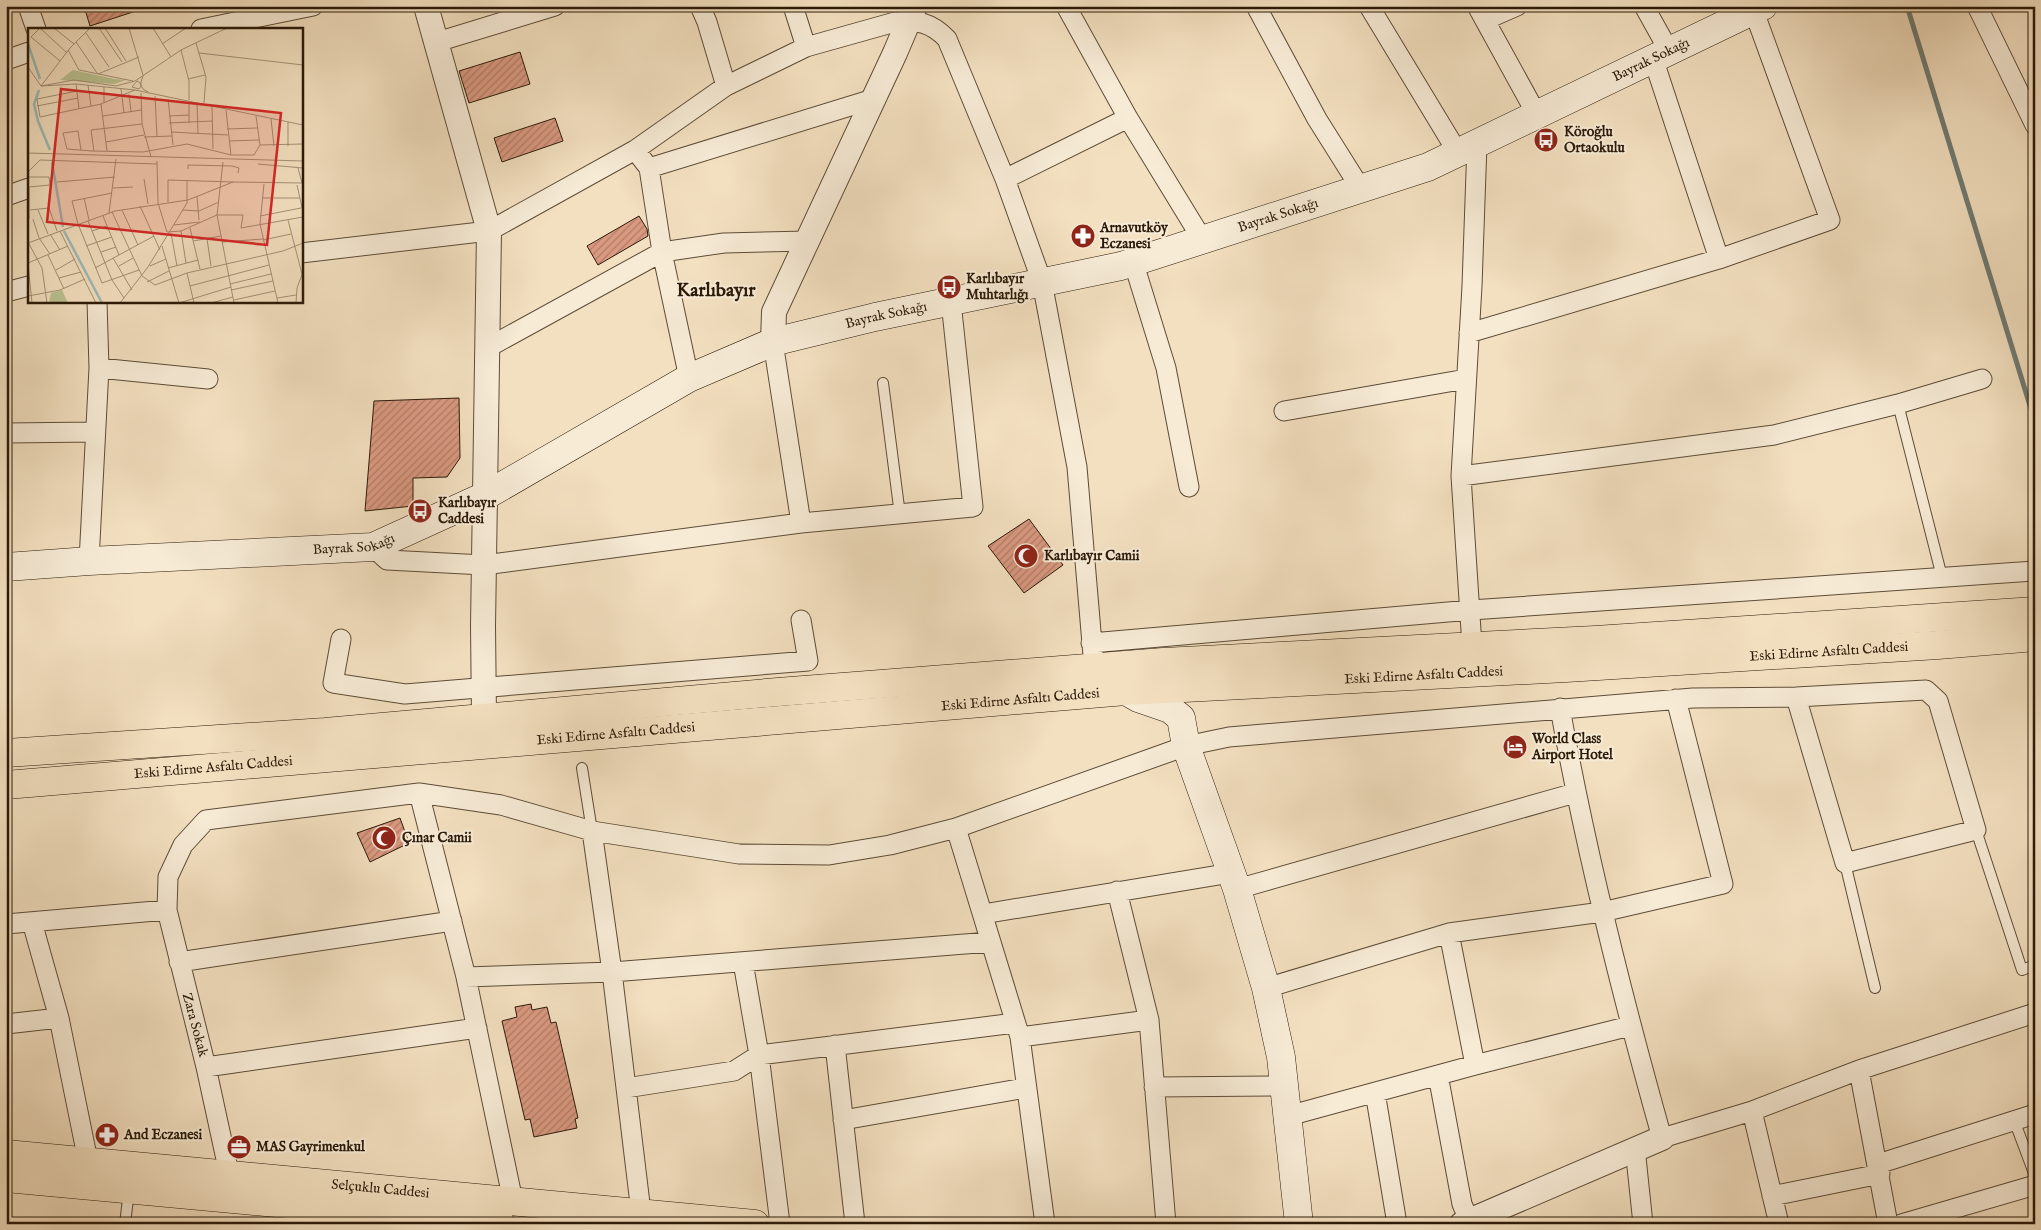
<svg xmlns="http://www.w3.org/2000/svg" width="2041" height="1230" font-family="'IM FELL English',serif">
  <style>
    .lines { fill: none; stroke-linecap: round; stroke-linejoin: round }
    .stream { stroke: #6f7b73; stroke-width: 5 }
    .building { fill: url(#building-hatch); stroke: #2b1a09 }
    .service-casing { stroke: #5d4c37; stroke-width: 12 }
    .minor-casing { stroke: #5d4c37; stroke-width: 21 }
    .tertiary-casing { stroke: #5d4c37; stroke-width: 26 }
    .secondary-casing { stroke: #2b1a09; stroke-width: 29 }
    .primary-casing { stroke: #2b1a09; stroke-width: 29 }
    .trunk-casing { stroke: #2b1a09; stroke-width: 29 }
    .service { stroke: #f7ebd6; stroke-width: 10 }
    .minor { stroke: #f7ebd6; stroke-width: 19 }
    .tertiary { stroke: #f7ebd6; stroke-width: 24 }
    .secondary { stroke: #f7ebd6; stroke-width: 28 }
    .primary { stroke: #f3e0c0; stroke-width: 28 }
    .trunk { stroke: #f3e0c0; stroke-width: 28 }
    .labels { text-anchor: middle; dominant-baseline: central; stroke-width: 4; stroke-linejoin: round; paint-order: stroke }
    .street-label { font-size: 14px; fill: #2b1a09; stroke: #f7ebd6 }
    .poi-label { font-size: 14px; font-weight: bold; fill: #2b1a09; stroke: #f7ebd6; text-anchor: start }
    .district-label { font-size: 19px; font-weight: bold; fill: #2b1a09; stroke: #f7ebd6 }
    .inset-river { fill: none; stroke: #9dbbb9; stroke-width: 2.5 }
    .inset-road { fill: none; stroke: #a39177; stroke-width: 1 }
    .view { fill: #d62828; fill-opacity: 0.15; stroke: #d62828; stroke-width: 2.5 }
    .inset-edge { fill: none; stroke: #2b1a09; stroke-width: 2.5 }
  </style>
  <defs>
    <pattern id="building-hatch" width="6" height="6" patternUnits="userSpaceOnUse" patternTransform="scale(1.25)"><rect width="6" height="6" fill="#da9981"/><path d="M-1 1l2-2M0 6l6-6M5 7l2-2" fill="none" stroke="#b17c68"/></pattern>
  </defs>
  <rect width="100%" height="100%" fill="#f3e0c0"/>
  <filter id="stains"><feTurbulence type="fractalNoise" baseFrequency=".004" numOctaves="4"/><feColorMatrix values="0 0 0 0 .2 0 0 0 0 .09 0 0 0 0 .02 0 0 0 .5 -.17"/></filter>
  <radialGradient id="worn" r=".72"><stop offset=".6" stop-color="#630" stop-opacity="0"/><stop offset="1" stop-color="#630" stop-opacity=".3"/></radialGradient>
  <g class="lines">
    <path class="stream" d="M1907,6L2035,422"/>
  </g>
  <path class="building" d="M84,6H142V9L90,26Z
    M520,52L530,84L469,103L459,71Z
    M555,118L563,141L502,162L494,138Z
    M639,216L647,229L648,236L598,265L587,246Z
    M459,398L460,458L447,477L413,478V506L365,511L374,401Z
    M1029,519L1063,565L1024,593L988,546Z
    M400,818L409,843L370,862L357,833Z
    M531,1004L532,1010L547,1007L551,1023L556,1022L578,1118L575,1119L577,1128L534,1137L530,1119L525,1120L502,1021L517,1017L515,1007Z"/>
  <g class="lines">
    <defs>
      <path id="service" d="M883,383L900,515
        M1898,404L1942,577
        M582,768L592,831
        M1976,830L2022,970L2035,965
        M1845,863L1875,988
        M2014,1120L2035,1176
        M125,1224L129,1190"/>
      <path id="minor" d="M28,6L36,29
        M700,6L707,22L726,86
        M793,6L806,47
        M1066,6L1128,118L1202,239
        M1256,6L1317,119L1361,189
        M1369,6L1458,153
        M1477,6L1537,115
        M1644,6L1669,51
        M1977,6L2035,125
        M1485,20L1517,6
        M201,29L313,6
        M437,42L555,6
        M1653,58L1719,259
        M6,60L29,52
        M635,150L649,168L873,99
        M649,168L662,252L689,378
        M1005,179L1128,118
        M6,196L29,188
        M301,253L489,231L635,150L726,86L806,47L895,22C917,20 931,22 947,39L1005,179L1042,282L1077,467L1094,667
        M1133,261L1166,368L1189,487
        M6,292L29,286
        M1469,333L1719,259L1830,220L1752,6
        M773,342L801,523
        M487,348L662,252L724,243L808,241
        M99,368L208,379
        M1284,411L1466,379
        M6,433L95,432
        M1461,476L1774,435L1898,404L1982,379
        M373,547L387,560L484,565L801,523L973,507L951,302
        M89,561L99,368L97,301
        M341,639L333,683L405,694L808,661L801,620
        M1091,643L1471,610L2035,571
        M1472,646L1461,476L1472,286L1477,144
        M1560,708C1586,853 1622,996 1662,1138L1752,1111L1859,1070L2035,1013
        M419,793L466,977L513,1201
        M956,828L1020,1037L1045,1224
        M592,831L612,972L641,1212
        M1237,889L1575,793
        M1117,891L1149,1020L1166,1224
        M983,914L1231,873
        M32,922L59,1018L88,1161
        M6,924L167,910
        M1449,933L1475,1065
        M179,962L452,921
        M743,962L759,1055L780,1224
        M466,977L612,972L990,942
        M1266,988L1449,933L1602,912L1723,884L1676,699
        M6,1024L59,1018
        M1020,1037L1149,1020
        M835,1045L855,1224
        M206,1067L477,1028
        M1859,1070L1888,1224
        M1438,1075L1462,1204L1469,1220
        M1154,1087L1285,1086
        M626,1088L734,1071L759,1055L1015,1023
        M1375,1092L1397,1224
        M1752,1111L1779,1224
        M1288,1116L1475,1065L1630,1026
        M843,1120L1025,1088
        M1635,1148L1643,1224
        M1878,1164L2035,1114
        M229,1173L206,1067L167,910L168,877L183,845L206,820L419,793L501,805L592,831L739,854L829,855L890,845L956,828L1186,746L1229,737L1693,698L1796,697L1926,690L1938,701L1976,830L1845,863L1796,697
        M1772,1196L1880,1174
        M1901,1224L2035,1185"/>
      <path id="tertiary" d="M426,6L489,231L483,626L484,718
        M773,342L774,312L895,53L915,6
        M1462,1224L1662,1138"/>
      <g id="secondary">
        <path id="s1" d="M6,567L89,561L373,547L485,496L689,378L773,342L875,317L1121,266L1428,167L1763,6"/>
        <path d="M1126,691L1138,698L1170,709L1181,718L1186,746L1237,889L1266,988L1281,1057L1299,1224"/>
      </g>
      <g id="primary">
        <path id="s2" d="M6,1154L755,1224"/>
        <path d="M6,1178L501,1224"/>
      </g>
      <g id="trunk">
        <path d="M6,753L325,732L778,692L1163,662L1595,640L2035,611"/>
        <path id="s3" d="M6,785L1126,691L1566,668L1938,645L2035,637"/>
      </g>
    </defs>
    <use href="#service" class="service-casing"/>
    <use href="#minor" class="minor-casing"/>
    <use href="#tertiary" class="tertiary-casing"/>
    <use href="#secondary" class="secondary-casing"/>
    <use href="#primary" class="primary-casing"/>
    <use href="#trunk" class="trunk-casing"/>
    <use href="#service" class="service"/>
    <use href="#minor" class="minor"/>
    <use href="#tertiary" class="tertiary"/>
    <use href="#secondary" class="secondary"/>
    <use href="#primary" class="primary"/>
    <use href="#trunk" class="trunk"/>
  </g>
  <defs>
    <symbol id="bus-disc" viewBox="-11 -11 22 22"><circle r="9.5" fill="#8f2418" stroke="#f7ebd6"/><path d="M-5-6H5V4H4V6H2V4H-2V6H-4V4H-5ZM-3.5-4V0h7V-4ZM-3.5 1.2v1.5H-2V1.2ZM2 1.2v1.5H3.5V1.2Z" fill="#fff"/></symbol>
    <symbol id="pharmacy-disc" viewBox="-11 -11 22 22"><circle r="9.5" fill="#8f2418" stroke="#f7ebd6"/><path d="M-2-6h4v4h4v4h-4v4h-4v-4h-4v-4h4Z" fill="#fff"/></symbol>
    <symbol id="mosque-disc" viewBox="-11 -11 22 22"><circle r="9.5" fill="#8f2418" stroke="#f7ebd6"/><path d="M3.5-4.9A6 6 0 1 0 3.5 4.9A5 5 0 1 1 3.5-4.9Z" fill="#fff"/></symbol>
    <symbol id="hotel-disc" viewBox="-11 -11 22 22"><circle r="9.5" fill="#8f2418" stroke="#f7ebd6"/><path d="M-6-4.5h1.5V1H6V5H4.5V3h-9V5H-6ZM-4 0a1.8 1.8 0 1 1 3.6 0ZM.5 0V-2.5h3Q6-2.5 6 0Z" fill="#fff"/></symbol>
    <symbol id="office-disc" viewBox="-11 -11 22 22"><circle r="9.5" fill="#8f2418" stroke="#f7ebd6"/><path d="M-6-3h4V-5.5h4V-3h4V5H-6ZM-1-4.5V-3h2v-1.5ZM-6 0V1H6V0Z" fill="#fff"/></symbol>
  </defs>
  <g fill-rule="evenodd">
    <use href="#bus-disc" x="1532" y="126" width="28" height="28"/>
    <use href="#pharmacy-disc" x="1069" y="222" width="28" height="28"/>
    <use href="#bus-disc" x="935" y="273" width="28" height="28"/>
    <use href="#bus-disc" x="406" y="497" width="28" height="28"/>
    <use href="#mosque-disc" x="1012" y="542" width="28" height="28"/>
    <use href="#hotel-disc" x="1501" y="733" width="28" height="28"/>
    <use href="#mosque-disc" x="370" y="824" width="28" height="28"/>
    <use href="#pharmacy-disc" x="93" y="1121" width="28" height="28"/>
    <use href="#office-disc" x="225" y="1133" width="28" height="28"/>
  </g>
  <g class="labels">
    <g class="street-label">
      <text stroke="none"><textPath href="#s1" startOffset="1744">Bayrak Sokağı</textPath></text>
      <text stroke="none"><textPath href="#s1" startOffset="1339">Bayrak Sokağı</textPath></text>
      <text stroke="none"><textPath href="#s1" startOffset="934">Bayrak Sokağı</textPath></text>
      <text stroke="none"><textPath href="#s1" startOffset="349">Bayrak Sokağı</textPath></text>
      <text stroke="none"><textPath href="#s3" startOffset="1828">Eski Edirne Asfaltı Caddesi</textPath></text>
      <text stroke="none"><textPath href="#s3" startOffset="1422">Eski Edirne Asfaltı Caddesi</textPath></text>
      <text stroke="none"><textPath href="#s3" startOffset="1018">Eski Edirne Asfaltı Caddesi</textPath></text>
      <text stroke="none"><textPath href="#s3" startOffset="612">Eski Edirne Asfaltı Caddesi</textPath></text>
      <text stroke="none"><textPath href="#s3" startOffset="208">Eski Edirne Asfaltı Caddesi</textPath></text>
      <text transform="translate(195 1025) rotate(75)">Zara Sokak</text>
      <text stroke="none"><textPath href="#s2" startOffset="376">Selçuklu Caddesi</textPath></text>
    </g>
    <g class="poi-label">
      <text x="1564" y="132">Köroğlu<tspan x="1564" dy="16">Ortaokulu</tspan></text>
      <text x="1100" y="228">Arnavutköy<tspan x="1100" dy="16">Eczanesi</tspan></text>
      <text x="966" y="279">Karlıbayır<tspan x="966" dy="16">Muhtarlığı</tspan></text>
      <text x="438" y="503">Karlıbayır<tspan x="438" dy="16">Caddesi</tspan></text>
      <text x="1044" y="556">Karlıbayır Camii</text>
      <text x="1532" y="739">World Class<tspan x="1532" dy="16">Airport Hotel</tspan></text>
      <text x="402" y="838">Çınar Camii</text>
      <text x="124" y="1135">And Eczanesi</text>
      <text x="256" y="1147">MAS Gayrimenkul</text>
    </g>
    <g class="district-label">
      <text x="716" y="291">Karlıbayır</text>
    </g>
  </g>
  <g transform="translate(28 28)">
    <rect width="275" height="275" fill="#f3e0c0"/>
    <path d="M45,42L86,51L98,52L86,56L32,52ZM34,262L40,275H21L23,265Z" fill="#bbc292"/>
    <path class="inset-river" d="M0,16L12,51M11,62L6,76L10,93L22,122M24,134L35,199M36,203L74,275"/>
    <path class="inset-road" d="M12,0L3,9L32,33M12,0L39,25M26,0L46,16M71,0L94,34M77,0L98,33M101,0L115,47M125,0L143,29M199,0L153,22L107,53L88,58L46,52L13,58L48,56L107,62L275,97M58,5L81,39M48,14L69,45M168,15L178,49L176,75M134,16L158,0M40,22L51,42L105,53M153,22L161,53V72M171,25L275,37M0,39L13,58M70,46L111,29M115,48L113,54V58L111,61L104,59L109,53L112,55L115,61L120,64M160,51L177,47M48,56L51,81M60,57L63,78M13,58L42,20L62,0M93,61L96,85M49,63L9,71L12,89L73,76L107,62M113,65L114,96L123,129M101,66L103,84M127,68L129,109M140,71L145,117M76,75V59M161,75V95M73,76L79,123M169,76L170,105M9,78L50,70M184,79L185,121M198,82L203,127M75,88L113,82M141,88L161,87M243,91L246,118M260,94V118M141,95L184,93M199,101L229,100M143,104L200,107M116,109L144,108M201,113L231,112M78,114L116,107M232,117L275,116M53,122L50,103L35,105L39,121L64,123L115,124L159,116L203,127H226L232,117L228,88M66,123L63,102L114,96M0,125L275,133M129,133L130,175L139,204L153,203L189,187H215L213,200L275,189M195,134L189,187L206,275M230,136L275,140M270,140L274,155M160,141V137L204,138L211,140L210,145M0,144L12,132L129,136M0,149H21L22,157L1,159V191M116,151L120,176M29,154L87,149M236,156L232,196L250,275M269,157L275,184M85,160L105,159M84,165L44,173L50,196L74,255L111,242M169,169L171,192M56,170L61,192M234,170H272M140,174V152L205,154M112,178L132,222M2,182L21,180L29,203M10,182L20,206M94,182L110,217M155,182L171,183L191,174M84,184L114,248L127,257L159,245L255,223L275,215M81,185L88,131M75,188L91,227M232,188L273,180M5,191L11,210L22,226M260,192L274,246M60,193L84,252L96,270M146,197L172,194M162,200L172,241M32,203L68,275M64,203L79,198M153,203L158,235M143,205L149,238M22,206L32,222M179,211L183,238M235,212L263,206M165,213L193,208M0,214L14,240L19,275M194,214L235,211M0,215L87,183L160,172L205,154L275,155M58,218L84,209M134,218L151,275M73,224L88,219M20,227L36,261M85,230L104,262M0,235L40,218M0,236L4,275M91,238L105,230M122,238L138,231M67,240L126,208M140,240L170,232M28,242L47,231M159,245L166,275M31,250L53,244M119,254L141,243M202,256L243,246M162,258L241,237M203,262L245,253M0,268L32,262L57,251M249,270L268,267M206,272L247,263M92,275L120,239L159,175V152M151,275L203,259M183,275L205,269M268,275L269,260L275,244"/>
    <path class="view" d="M33,61L253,85L239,217L19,194Z"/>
    <rect width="275" height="275" class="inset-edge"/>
  </g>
  <rect width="2041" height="1230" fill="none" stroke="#f3e0c0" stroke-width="25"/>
  <rect x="8" y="8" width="2026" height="1215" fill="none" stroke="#2b1a09" stroke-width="2.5"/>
  <rect x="12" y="12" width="2016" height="1205" fill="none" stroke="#2b1a09"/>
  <rect width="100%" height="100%" filter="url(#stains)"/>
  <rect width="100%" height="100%" fill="url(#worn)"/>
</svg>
